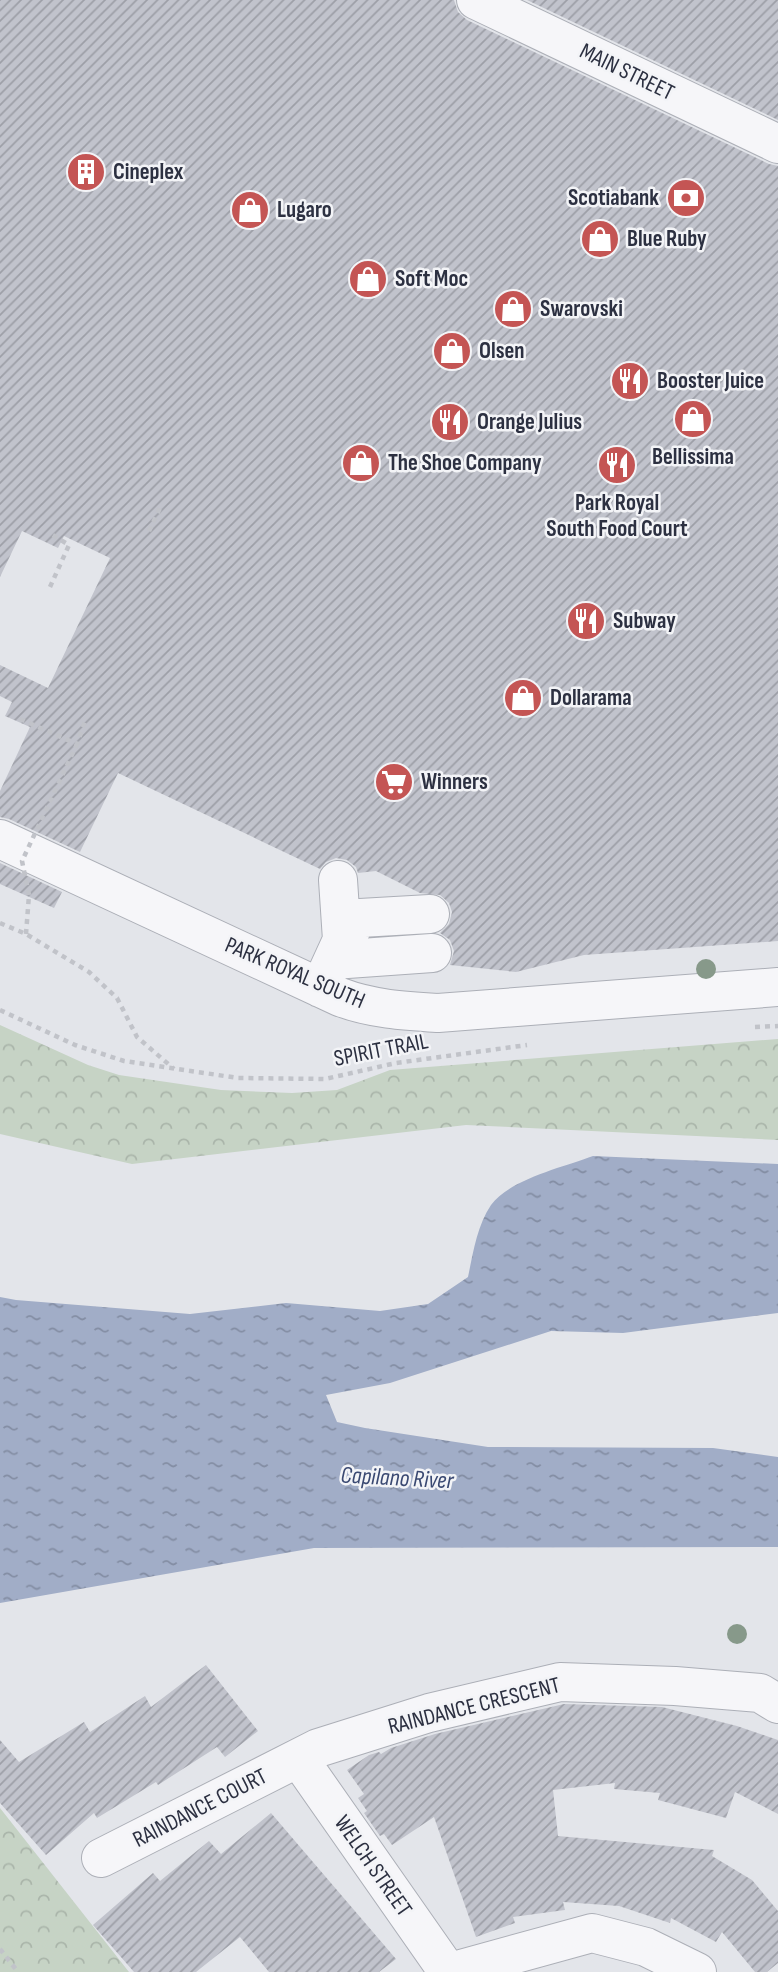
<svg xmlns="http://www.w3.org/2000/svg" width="778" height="1972" font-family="'Sofia Sans Condensed',sans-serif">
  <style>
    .forest { fill: url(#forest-crowns) }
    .water { fill: url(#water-ripples) }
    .building { fill: url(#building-hatch) }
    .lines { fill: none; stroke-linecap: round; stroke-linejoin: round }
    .minor-casing { stroke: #acafb7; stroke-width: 40 }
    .path { stroke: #c1c3c9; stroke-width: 4.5; stroke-dasharray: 5 5; stroke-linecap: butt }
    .minor { stroke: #f6f6f9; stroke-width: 38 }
    .path-bridge { stroke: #c1c3c9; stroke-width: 4.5; stroke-dasharray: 5 5; stroke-linecap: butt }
    .tree { fill: #87998a }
    .labels { text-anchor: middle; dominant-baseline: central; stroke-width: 5; stroke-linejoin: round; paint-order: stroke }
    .street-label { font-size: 23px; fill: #2c3041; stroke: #f3f4f7 }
    .poi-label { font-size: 23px; font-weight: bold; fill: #2c3041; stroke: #f3f4f7; text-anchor: start }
    .water-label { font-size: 24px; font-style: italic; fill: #3a4972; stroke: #f3f4f7 }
  </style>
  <defs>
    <pattern id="forest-crowns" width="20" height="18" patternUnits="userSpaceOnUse" patternTransform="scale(1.75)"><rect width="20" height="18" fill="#c6d3c5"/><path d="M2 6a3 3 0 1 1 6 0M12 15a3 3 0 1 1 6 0" fill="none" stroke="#aab5aa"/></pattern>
    <pattern id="water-ripples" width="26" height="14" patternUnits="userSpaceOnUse" patternTransform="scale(1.75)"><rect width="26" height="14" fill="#a1adc7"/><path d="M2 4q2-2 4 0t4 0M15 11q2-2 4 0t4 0" fill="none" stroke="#838da3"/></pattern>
    <pattern id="building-hatch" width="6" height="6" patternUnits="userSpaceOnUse" patternTransform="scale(1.75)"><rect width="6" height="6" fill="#c1c3cc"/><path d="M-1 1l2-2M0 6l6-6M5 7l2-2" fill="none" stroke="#9d9fa7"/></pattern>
  </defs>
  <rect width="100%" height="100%" fill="#e3e5ea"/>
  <path class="forest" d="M0,1025L88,1065L119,1075L221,1090L292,1093L337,1090L390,1070L778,1039V1140L466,1125L132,1164L0,1134Z
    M0,1808L129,1972H0Z"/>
  <path class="water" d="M593,1156L778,1164V1313L623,1333L551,1331L390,1383L326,1395L337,1422L365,1428L488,1447L713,1448L778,1457V1547L314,1548L0,1603V1297L16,1300L190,1314L286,1303L380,1311L428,1304L468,1277C473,1253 477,1226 491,1205C510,1179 564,1167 593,1156Z"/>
  <path class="building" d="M0,0H454L458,12L467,20L769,164L778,166V941L584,955L516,972L450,965L454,951L450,940L440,933L449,924L452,912L449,903L440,895L420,893L376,871L358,873L356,867L347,860L336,858L326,862L320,869L118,773L80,852L9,819L0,817V791L30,727L5,716L12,702L0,696V665L48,688L110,558L64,536L58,548L22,531L0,577Z
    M527,0H778V120Z
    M0,863L62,892L54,908L0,884Z
    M206,1665L258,1731L225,1757L217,1747L158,1785L156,1782L97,1818L94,1813L46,1855L0,1803V1740L19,1762L84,1722L90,1732L145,1696L151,1707Z
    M564,1704L662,1707L737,1726L778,1740V1814L735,1792L726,1818L658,1800L660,1793L614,1789L615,1783L553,1790L558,1836L714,1850L712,1856L752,1880L778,1911V1963L767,1972H755L722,1932L716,1942L671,1918L670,1923L619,1906L563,1902L565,1910L513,1917L515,1923L476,1937L434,1817L392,1845L384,1834L380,1836L364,1813L367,1811L358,1798L364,1794L347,1770L369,1755L379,1752L381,1754L391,1748L435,1734Z
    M271,1813L396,1959L379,1972H269L240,1937L196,1972H134L93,1925L153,1873L160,1881L209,1841L221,1854Z"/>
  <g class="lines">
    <defs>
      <path id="minor" d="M476,0L778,144
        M0,839L340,997C371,1009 405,1011 438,1013L778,987
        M342,940L360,918L430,914
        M333,960L432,953
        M320,988L342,940L338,880
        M299,1759L448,1972
        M101,1858L318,1748L429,1713L560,1682L675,1686L760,1693L778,1704
        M450,1972L592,1933L646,1947L697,1972"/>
    </defs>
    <use href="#minor" class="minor-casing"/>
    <path class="path" d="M149,531L160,508
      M50,587L69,545L51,534
      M20,719L77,744L85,721
      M0,923L26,934L89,972L117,998L137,1037L174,1069
      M26,934L29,895
      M0,1010L75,1045L124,1061L238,1078L325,1079L396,1063L527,1045
      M755,1027L778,1026
      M0,1949L18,1972"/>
    <use href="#minor" class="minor"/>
    <path class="path-bridge" d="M29,895L22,861L77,744"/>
  </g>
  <g class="tree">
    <circle cx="706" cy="969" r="10"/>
    <circle cx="737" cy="1634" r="10"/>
  </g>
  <defs>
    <symbol id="building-disc" viewBox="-11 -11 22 22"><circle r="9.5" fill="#c45554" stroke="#f3f4f7"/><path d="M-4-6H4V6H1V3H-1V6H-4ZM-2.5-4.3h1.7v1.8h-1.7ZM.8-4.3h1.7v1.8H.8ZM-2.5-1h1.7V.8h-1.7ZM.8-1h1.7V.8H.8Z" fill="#fff"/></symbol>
    <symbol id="bank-disc" viewBox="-11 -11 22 22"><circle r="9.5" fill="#c45554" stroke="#f3f4f7"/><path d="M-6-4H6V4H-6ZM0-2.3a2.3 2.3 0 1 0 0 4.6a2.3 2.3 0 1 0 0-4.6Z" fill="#fff"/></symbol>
    <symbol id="shop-disc" viewBox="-11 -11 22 22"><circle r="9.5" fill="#c45554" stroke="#f3f4f7"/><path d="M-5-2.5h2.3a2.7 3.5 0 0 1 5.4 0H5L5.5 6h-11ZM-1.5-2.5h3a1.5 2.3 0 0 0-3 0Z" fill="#fff"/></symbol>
    <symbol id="restaurant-disc" viewBox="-11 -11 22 22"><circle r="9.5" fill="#c45554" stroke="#f3f4f7"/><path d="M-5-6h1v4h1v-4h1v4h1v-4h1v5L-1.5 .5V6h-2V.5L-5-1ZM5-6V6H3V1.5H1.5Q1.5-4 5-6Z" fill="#fff"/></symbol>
    <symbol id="supermarket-disc" viewBox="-11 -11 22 22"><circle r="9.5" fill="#c45554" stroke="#f3f4f7"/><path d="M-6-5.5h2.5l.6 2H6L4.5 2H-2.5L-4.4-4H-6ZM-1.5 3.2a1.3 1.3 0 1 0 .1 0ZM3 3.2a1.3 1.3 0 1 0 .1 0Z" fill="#fff"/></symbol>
  </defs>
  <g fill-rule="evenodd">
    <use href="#building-disc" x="64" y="150" width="44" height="44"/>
    <use href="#bank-disc" x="664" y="176" width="44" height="44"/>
    <use href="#shop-disc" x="228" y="188" width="44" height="44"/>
    <use href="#shop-disc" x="578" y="217" width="44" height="44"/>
    <use href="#shop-disc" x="346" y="257" width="44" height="44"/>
    <use href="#shop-disc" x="491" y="287" width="44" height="44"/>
    <use href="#shop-disc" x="430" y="329" width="44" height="44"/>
    <use href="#restaurant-disc" x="608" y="359" width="44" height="44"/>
    <use href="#shop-disc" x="671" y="397" width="44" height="44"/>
    <use href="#restaurant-disc" x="428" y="400" width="44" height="44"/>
    <use href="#shop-disc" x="339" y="441" width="44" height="44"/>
    <use href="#restaurant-disc" x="595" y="443" width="44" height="44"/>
    <use href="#restaurant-disc" x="564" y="599" width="44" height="44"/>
    <use href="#shop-disc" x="501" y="676" width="44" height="44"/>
    <use href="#supermarket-disc" x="372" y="760" width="44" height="44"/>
  </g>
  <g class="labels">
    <g class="street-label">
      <text transform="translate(627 72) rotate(26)">MAIN STREET</text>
      <text transform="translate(295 973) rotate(23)">PARK ROYAL SOUTH</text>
      <text transform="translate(381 1050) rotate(-11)">SPIRIT TRAIL</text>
      <text transform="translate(474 1706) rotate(-14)">RAINDANCE CRESCENT</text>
      <text transform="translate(200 1808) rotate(-27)">RAINDANCE COURT</text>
      <text transform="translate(373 1866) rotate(55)">WELCH STREET</text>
    </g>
    <g class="poi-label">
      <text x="113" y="172">Cineplex</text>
      <text x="659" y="198" text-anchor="end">Scotiabank</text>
      <text x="277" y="210">Lugaro</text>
      <text x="627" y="239">Blue Ruby</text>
      <text x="395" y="279">Soft Moc</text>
      <text x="540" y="309">Swarovski</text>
      <text x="479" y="351">Olsen</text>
      <text x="657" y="381">Booster Juice</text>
      <text x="477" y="422">Orange Julius</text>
      <text x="693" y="457" text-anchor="middle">Bellissima</text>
      <text x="388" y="463">The Shoe Company</text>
      <text x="617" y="503" text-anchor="middle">Park Royal<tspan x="617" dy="26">South Food Court</tspan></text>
      <text x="613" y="621">Subway</text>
      <text x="550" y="698">Dollarama</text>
      <text x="421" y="782">Winners</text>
    </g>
    <g class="water-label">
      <text transform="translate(397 1478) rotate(3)">Capilano River</text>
    </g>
  </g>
</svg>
